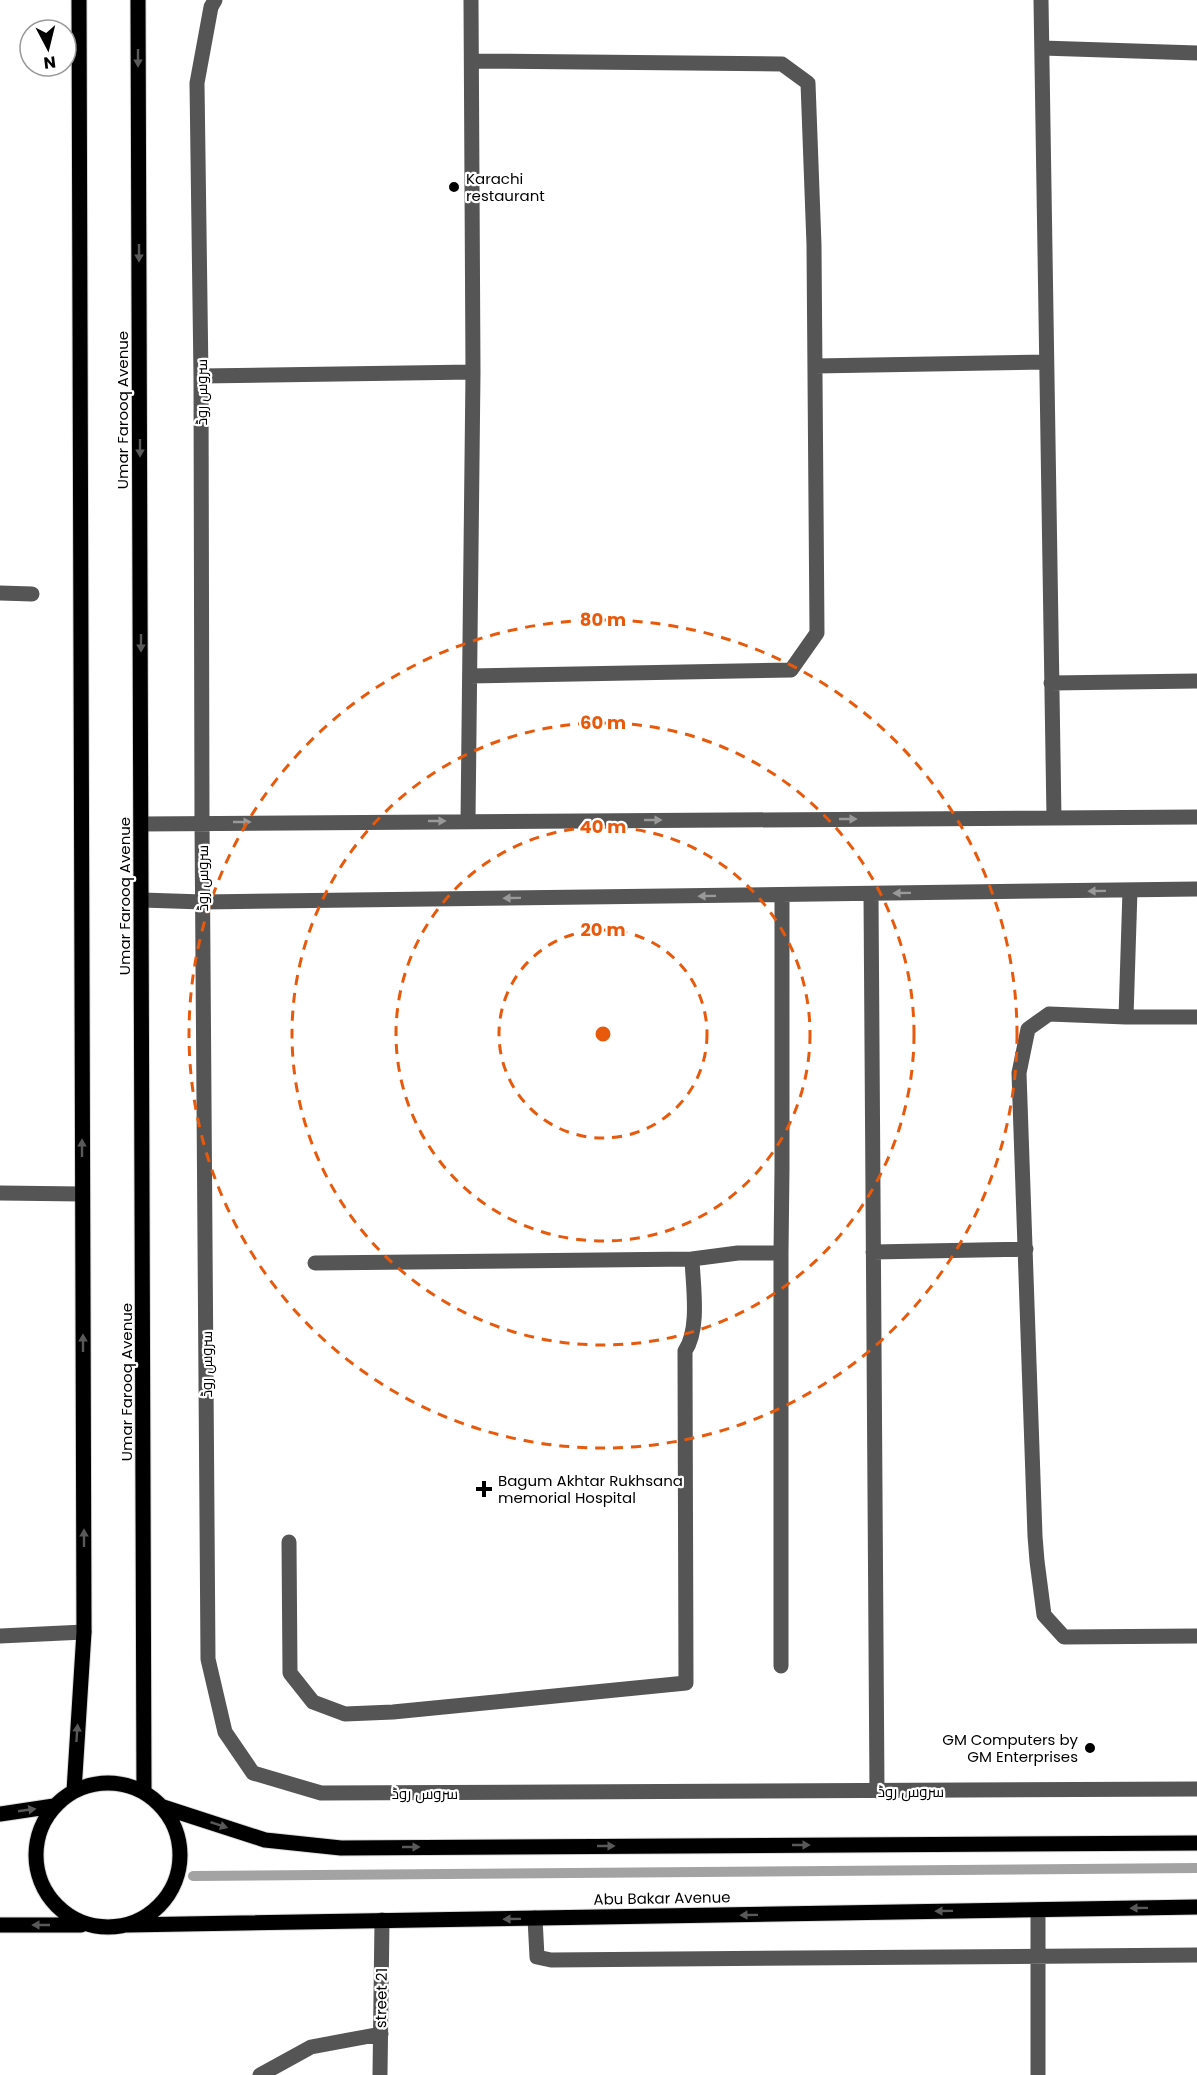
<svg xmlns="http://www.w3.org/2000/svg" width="1197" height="2075" font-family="Poppins,Cairo,sans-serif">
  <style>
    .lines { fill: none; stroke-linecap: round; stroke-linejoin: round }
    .stream { stroke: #a3a3a3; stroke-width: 10 }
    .major-casing { stroke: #dbdbdb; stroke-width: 17 }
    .minor { stroke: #555; stroke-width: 15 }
    .major { stroke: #000; stroke-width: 15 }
    .oneway { fill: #595959 }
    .oneway2 { fill: #999 }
    .ring { fill: none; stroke: #e8590c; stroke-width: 3; stroke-dasharray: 10 8 }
    .poi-dot { fill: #000; stroke: #fff; stroke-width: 2 }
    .labels { text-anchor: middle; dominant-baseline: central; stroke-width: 4.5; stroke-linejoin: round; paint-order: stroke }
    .poi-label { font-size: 15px; fill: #000; stroke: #fff; text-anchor: start }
    .street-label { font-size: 15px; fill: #000; stroke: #fff }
    .centre { fill: #e8590c; stroke: #fff; stroke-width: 3 }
    .ring-label { font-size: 18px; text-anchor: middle; font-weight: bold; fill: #e8590c; stroke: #fff; stroke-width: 4.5; stroke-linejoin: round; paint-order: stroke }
  </style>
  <rect width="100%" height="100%" fill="#fff"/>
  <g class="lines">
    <path class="stream" d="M193,1876L1197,1868"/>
    <defs>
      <path id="major" d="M138,0L144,1792
        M36 1855a72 72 0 1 1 144 0a72 72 0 1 1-144 0Z
        M74,1791L84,1632L79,0
        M163,1807L265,1840L341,1848L1197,1843
        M0,1814L54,1806
        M0,1925H81
        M127,1925L1197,1907"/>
    </defs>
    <use href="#major" class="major-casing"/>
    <path class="minor" d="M215,0L211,7L197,83L201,376L202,822L208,1659L225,1732L253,1773L321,1793L1197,1789
      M1041,0L1054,818
      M1042,48L1197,53
      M815,366L1046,362
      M201,376L473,372
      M0,593L32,594
      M470,676L791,670L817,633L814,245L808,83L782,64L472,61
      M1051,683L1197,681
      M468,821L473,372L471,0
      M142,824L1197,817
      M871,894L877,1791
      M142,900L203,902L1197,889
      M1126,1017L1130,890
      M1197,1017H1126L1049,1014L1028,1029L1019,1073L1035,1536L1037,1561L1044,1615L1064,1637L1197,1636
      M0,1193L82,1194
      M873,1252L1026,1249
      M781,1253V1666
      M315,1263L692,1259
      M289,1542L290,1673L313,1702L345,1714L393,1712L686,1683L685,1351C700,1329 693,1286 692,1259L738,1253H781L782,1168V895
      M0,1636L84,1632
      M1038,1910V2075
      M535,1918L537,1957L551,1960L1197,1955
      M260,2075L311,2047L381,2034
      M380,2075L382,1920"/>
    <use href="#major" class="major"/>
  </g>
  <defs><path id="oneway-solid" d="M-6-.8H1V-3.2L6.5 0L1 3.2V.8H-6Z" transform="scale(1.5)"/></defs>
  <g class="oneway">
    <use href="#oneway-solid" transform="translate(138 58) rotate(90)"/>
    <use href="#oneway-solid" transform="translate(139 253) rotate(90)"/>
    <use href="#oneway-solid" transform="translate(140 448) rotate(90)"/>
    <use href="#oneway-solid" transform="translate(141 643) rotate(90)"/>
    <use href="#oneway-solid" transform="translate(82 1148) rotate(-90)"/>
    <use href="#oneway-solid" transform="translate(83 1343) rotate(-90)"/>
    <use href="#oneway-solid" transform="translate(84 1538) rotate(-90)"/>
    <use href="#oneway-solid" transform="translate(77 1733) rotate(-86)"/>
    <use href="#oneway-solid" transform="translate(27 1810) rotate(-8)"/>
    <use href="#oneway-solid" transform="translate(219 1825) rotate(18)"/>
    <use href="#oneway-solid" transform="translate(801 1845)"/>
    <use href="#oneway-solid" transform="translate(606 1846)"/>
    <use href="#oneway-solid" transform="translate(411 1847)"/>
    <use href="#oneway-solid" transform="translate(1139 1908) rotate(179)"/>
    <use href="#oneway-solid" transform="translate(944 1911) rotate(179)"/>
    <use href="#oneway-solid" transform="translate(749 1915) rotate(179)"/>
    <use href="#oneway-solid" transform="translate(512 1919) rotate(179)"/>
    <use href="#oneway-solid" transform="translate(41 1925) rotate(180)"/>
  </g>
  <g class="oneway2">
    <use href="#oneway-solid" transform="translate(848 819)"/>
    <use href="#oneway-solid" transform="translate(653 820)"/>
    <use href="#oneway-solid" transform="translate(437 821)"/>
    <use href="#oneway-solid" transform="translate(242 822)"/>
    <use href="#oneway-solid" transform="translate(1097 891) rotate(179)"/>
    <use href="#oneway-solid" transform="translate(902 893) rotate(179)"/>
    <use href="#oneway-solid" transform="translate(707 896) rotate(179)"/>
    <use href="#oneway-solid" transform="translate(512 898) rotate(179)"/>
  </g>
  <g class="ring">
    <circle cx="603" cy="1034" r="104"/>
    <circle cx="603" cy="1034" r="207"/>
    <circle cx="603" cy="1034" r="311"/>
    <circle cx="603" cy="1034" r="414"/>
  </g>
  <g class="poi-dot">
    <circle cx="454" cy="187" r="6"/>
    <path d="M481 1480h6v6h6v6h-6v6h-6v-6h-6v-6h6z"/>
    <circle cx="1090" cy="1748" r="6"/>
  </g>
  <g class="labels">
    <g class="poi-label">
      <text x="466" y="178">Karachi<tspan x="466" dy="17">restaurant</tspan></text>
      <text x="498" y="1480">Bagum Akhtar Rukhsana<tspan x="498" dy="17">memorial Hospital</tspan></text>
      <text x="1078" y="1739" text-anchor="end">GM Computers by<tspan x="1078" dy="17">GM Enterprises</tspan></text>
    </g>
    <g class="street-label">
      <text transform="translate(201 392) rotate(-90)">سروس روڈ</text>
      <text transform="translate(122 410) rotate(-90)">Umar Farooq Avenue</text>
      <text transform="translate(202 878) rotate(-90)">سروس روڈ</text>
      <text transform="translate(124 896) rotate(-90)">Umar Farooq Avenue</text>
      <text transform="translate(206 1364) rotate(-90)">سروس روڈ</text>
      <text transform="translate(126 1382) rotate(-90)">Umar Farooq Avenue</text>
      <text x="911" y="1791">سروس روڈ</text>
      <text x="425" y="1793">سروس روڈ</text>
      <text transform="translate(662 1898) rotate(-1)">Abu Bakar Avenue</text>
      <text transform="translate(381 1998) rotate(-89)">street 21</text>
    </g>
  </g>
  <circle cx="603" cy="1034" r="9" class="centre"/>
  <g class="ring-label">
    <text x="603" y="626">80 m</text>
    <text x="603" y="729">60 m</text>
    <text x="603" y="833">40 m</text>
    <text x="603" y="936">20 m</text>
  </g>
  <g transform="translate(48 48) rotate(173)"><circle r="28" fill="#ffffff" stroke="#999999" stroke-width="1.5"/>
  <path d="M0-4.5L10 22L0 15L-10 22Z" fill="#000000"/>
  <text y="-9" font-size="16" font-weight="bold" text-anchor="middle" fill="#000000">N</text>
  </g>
</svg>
